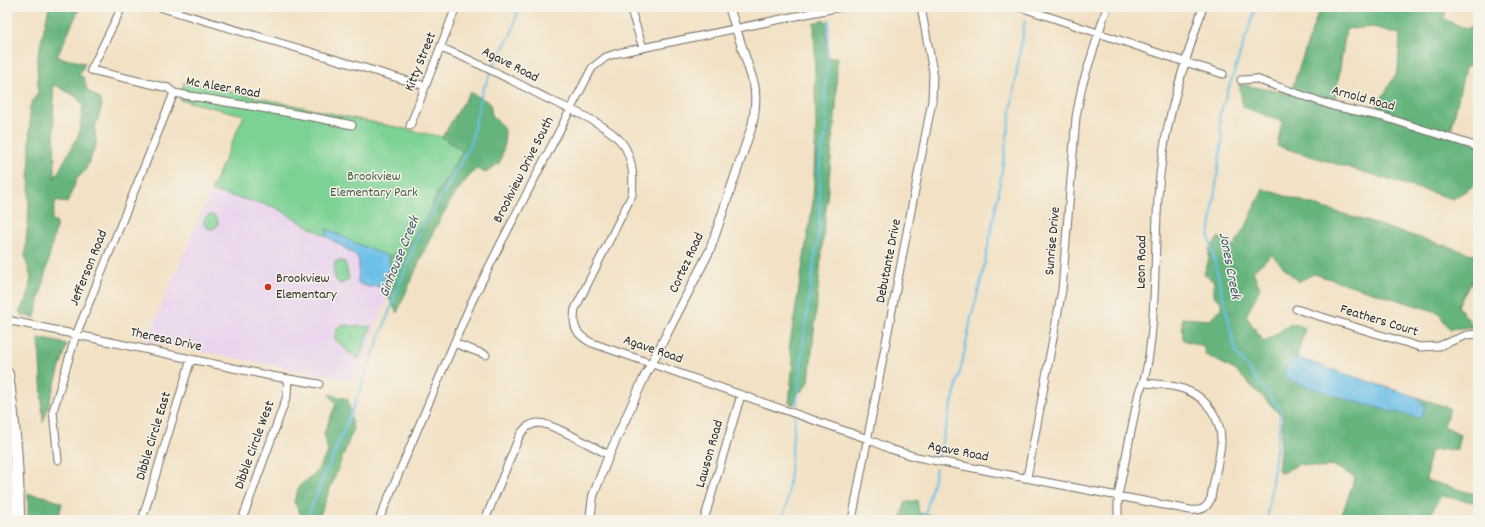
<svg xmlns="http://www.w3.org/2000/svg" width="1485" height="527" font-family="Dekko,sans-serif">
  <style>
    .built { fill: #e8d2ee }
    .green { fill: #7cd295; stroke: #547e60 }
    .forest { fill: #65b47e; stroke: #487054; fill-rule: evenodd }
    .water { fill: #6cbfe8; stroke: #4c758a }
    .lines { fill: none; stroke-linecap: round; stroke-linejoin: round }
    .stream { stroke: #6cbfe8; stroke-width: 2 }
    .minor-casing { stroke: #716b61; stroke-width: 9 }
    .tertiary-casing { stroke: #716b61; stroke-width: 10 }
    .motorway-casing { stroke: #716b61; stroke-width: 14 }
    .minor { stroke: #fff; stroke-width: 7 }
    .tertiary { stroke: #fff; stroke-width: 8 }
    .motorway { stroke: #fff; stroke-width: 12 }
    .poi-dot { fill: #c8321e; stroke: #f7f3e8; stroke-width: 1.5 }
    .labels { text-anchor: middle; dominant-baseline: central; stroke-width: 3; stroke-linejoin: round; paint-order: stroke }
    .street-label { font-size: 14px; fill: #2b2b2b; stroke: #f7f3e8 }
    .park-label { font-size: 14px; fill: #435d4b; stroke: #f7f3e8 }
    .poi-label { font-size: 14px; fill: #2b2b2b; stroke: #f7f3e8; text-anchor: start }
    .water-label { font-size: 15px; font-style: italic; fill: #3e5764; stroke: #f7f3e8 }
  </style>
  <rect width="100%" height="100%" fill="#f7f3e8"/>
  <filter id="ink" filterUnits="userSpaceOnUse"><feTurbulence type="fractalNoise" baseFrequency=".025" numOctaves="2"/><feDisplacementMap in="SourceGraphic" scale="8" xChannelSelector="R" yChannelSelector="G"/><feConvolveMatrix kernelMatrix="1 2 1 2 8 2 1 2 1" color-interpolation-filters="sRGB"/></filter>
  <filter id="wash" filterUnits="userSpaceOnUse"><feTurbulence type="fractalNoise" baseFrequency=".012" numOctaves="4" result="noise"/><feDisplacementMap in="SourceGraphic" scale="16" xChannelSelector="R" yChannelSelector="G"/><feGaussianBlur stdDeviation="0.9" result="paint"/><feColorMatrix in="noise" values="0 0 0 0 0 0 0 0 0 0 0 0 0 0 0 0 0 1.4 0 .05"/><feComposite in="paint" operator="in"/></filter>
  <g filter="url(#wash)">
    <rect width="100%" height="100%" fill="#f2e1c4"/>
    <path class="built" d="M211,191L275,207L356,255L359,261L358,283L369,287L382,286L388,296L356,381L146,341Z"/>
    <path class="green" d="M184,82L442,137L463,151L438,192L427,217L403,251L388,256L355,243L327,229V237L275,207L211,191L244,115L180,100Z
      M204 222a7 7 0 1 1 14 0a7 7 0 1 1-14 0Z
      M339,260L345,262L349,279L342,284C333,283 333,269 335,262Z
      M345,325L371,327L359,359L348,352L335,339C336,331 336,327 345,325Z"/>
    <path class="forest" d="M49,7H80L57,57L85,63L79,75L84,78L87,90L100,99L102,105L95,128L96,145L85,171L77,179L67,203L56,200L52,219L57,223L35,318L22,315L19,312L27,299L31,278L25,257L29,206L30,106L38,92L37,60ZM53,84L75,96L83,105L79,134L55,178Z
      M1320,7H1444L1446,8L1444,19L1467,29L1478,22V61L1465,68L1450,135L1478,144V183L1453,199L1277,146L1282,121L1243,107L1239,84L1290,94ZM1373,27L1400,34L1398,70L1376,108L1335,101L1346,29Z
      M823,20L827,22L826,57L830,58L837,57L836,108L809,382L802,391L797,393L794,404L792,405L789,403L793,361L789,349L813,202L816,124L814,23Z
      M470,92L490,103L492,116L499,122L505,131L504,147L500,162L486,173L476,169C439,207 419,264 397,313L382,286L390,266L388,256L403,251L427,217L438,192L463,151L442,137Z
      M1263,189L1478,256V284L1471,282L1458,306L1474,327L1450,329L1437,312L1314,274L1298,282L1272,255L1253,271L1260,288L1246,316L1264,342L1292,323L1305,328L1297,358L1288,365L1425,406L1416,397L1450,408L1444,426L1460,434L1457,449L1430,451L1426,480L1478,495V503L1441,496L1433,509L1432,520H1340L1355,477L1332,465L1322,468L1299,464L1282,473L1278,470L1283,417L1235,370L1206,355L1203,346L1183,340L1182,318L1210,320L1221,308V301L1214,296V282L1204,274L1209,259V249L1219,237L1234,246L1247,224Z
      M39,338L67,344L43,423Z
      M329,394L348,399L353,430L318,520H299L301,515L294,502L299,486L315,474L328,452L324,433L336,404Z
      M28,494L43,496L62,503L58,520H28Z
      M917,500L919,513L931,515L930,520H901L905,503Z"/>
    <path class="water" d="M326,229L355,243L388,256L390,266L382,286L369,287L358,283L359,261L356,255L327,237Z
      M1297,358L1416,397L1425,406L1422,416L1419,418L1348,400L1289,380L1284,374L1288,365Z"/>
    <g class="lines">
      <path class="stream" d="M1256,7L1219,117L1222,139L1209,237L1236,353L1281,411L1268,514L1269,520
        M492,68L512,32L519,7
        M796,411L807,312L819,228L820,161L827,126L825,104L829,19
        M938,458L962,364L971,318L982,277L998,196L1024,25L1025,20
        M306,520L361,389L364,378L421,228L432,213L465,155L471,142L482,92L491,72
        M782,520L787,504L795,415
        M924,520L936,469"/>
    </g>
  </g>
  <g filter="url(#ink)">
    <g class="lines">
      <defs>
        <path id="minor" d="M122,7L91,70L168,88L174,93C234,104 293,112 352,125
          M159,7L425,86
          M630,7L643,48
          M1020,7L1185,62L1223,74
          M441,48C478,62 513,81 548,99C571,110 611,125 625,147C633,162 634,178 632,195L575,309C572,327 576,335 592,343L868,439L890,449L917,457L1190,510C1201,511 1207,509 1211,498C1214,480 1219,462 1221,443C1222,421 1208,398 1186,390C1173,385 1158,384 1144,383
          M1241,80L1256,79L1333,106L1384,117L1478,147
          M410,126L456,7
          M1296,309L1420,347L1439,346L1467,335L1478,334
          M7,320L271,376L319,384
          M454,343L486,355
          M58,460L53,411L76,335L174,93
          M1027,478L1062,290L1076,117L1082,86L1107,7
          M142,520L191,359
          M242,520L287,396L288,379
          M379,520L472,301L501,243L592,68L606,57L618,53L840,7
          M485,520L519,437C523,429 529,424 538,423C552,423 595,448 609,455
          M704,520L741,395
          M852,520L932,101L933,72L921,7
          M1118,520V496L1139,392C1147,376 1149,356 1151,339C1157,284 1154,229 1160,175C1166,117 1185,62 1203,7"/>
        <path id="tertiary" d="M590,520L593,496L609,455L644,378L710,250L752,126C755,112 757,99 754,84L729,7"/>
        <path id="motorway" d="M7,374C14,423 18,471 18,520"/>
      </defs>
      <use href="#minor" class="minor-casing"/>
      <use href="#tertiary" class="tertiary-casing"/>
      <use href="#motorway" class="motorway-casing"/>
      <use href="#minor" class="minor"/>
      <use href="#tertiary" class="tertiary"/>
      <use href="#motorway" class="motorway"/>
    </g>
  </g>
  <circle class="poi-dot" cx="268" cy="287" r="4"/>
  <g class="labels">
    <g class="street-label">
      <text transform="translate(421 62) rotate(-68)">Kitty Street</text>
      <text transform="translate(510 65) rotate(27)">Agave Road</text>
      <text transform="translate(223 88) rotate(10)">Mc Aleer Road</text>
      <text transform="translate(1363 99) rotate(15)">Arnold Road</text>
      <text transform="translate(524 170) rotate(-63)">Brookview Drive South</text>
      <text transform="translate(1053 241) rotate(-85)">Sunrise Drive</text>
      <text transform="translate(889 261) rotate(-79)">Debutante Drive</text>
      <text transform="translate(1142 262) rotate(-89)">Leon Road</text>
      <text transform="translate(687 263) rotate(-65)">Cortez Road</text>
      <text transform="translate(89 268) rotate(-68)">Jefferson Road</text>
      <text transform="translate(1379 321) rotate(17)">Feathers Court</text>
      <text transform="translate(166 340) rotate(12)">Theresa Drive</text>
      <text transform="translate(653 350) rotate(19)">Agave Road</text>
      <text transform="translate(154 436) rotate(-73)">Dibble Circle East</text>
      <text transform="translate(255 445) rotate(-70)">Dibble Circle West</text>
      <text transform="translate(958 452) rotate(11)">Agave Road</text>
      <text transform="translate(710 454) rotate(-74)">Lawson Road</text>
    </g>
    <g class="park-label">
      <text x="374" y="177">Brookview<tspan x="374" dy="16">Elementary Park</tspan></text>
    </g>
    <g class="poi-label">
      <text x="276" y="279">Brookview<tspan x="276" dy="16">Elementary</tspan></text>
    </g>
    <g class="water-label">
      <text transform="translate(400 257) rotate(-68)">Ginhouse Creek</text>
      <text transform="translate(1229 266) rotate(79)">Jones Creek</text>
    </g>
  </g>
  <rect width="1485" height="527" fill="none" stroke="#f7f3e8" stroke-width="24"/>
</svg>
